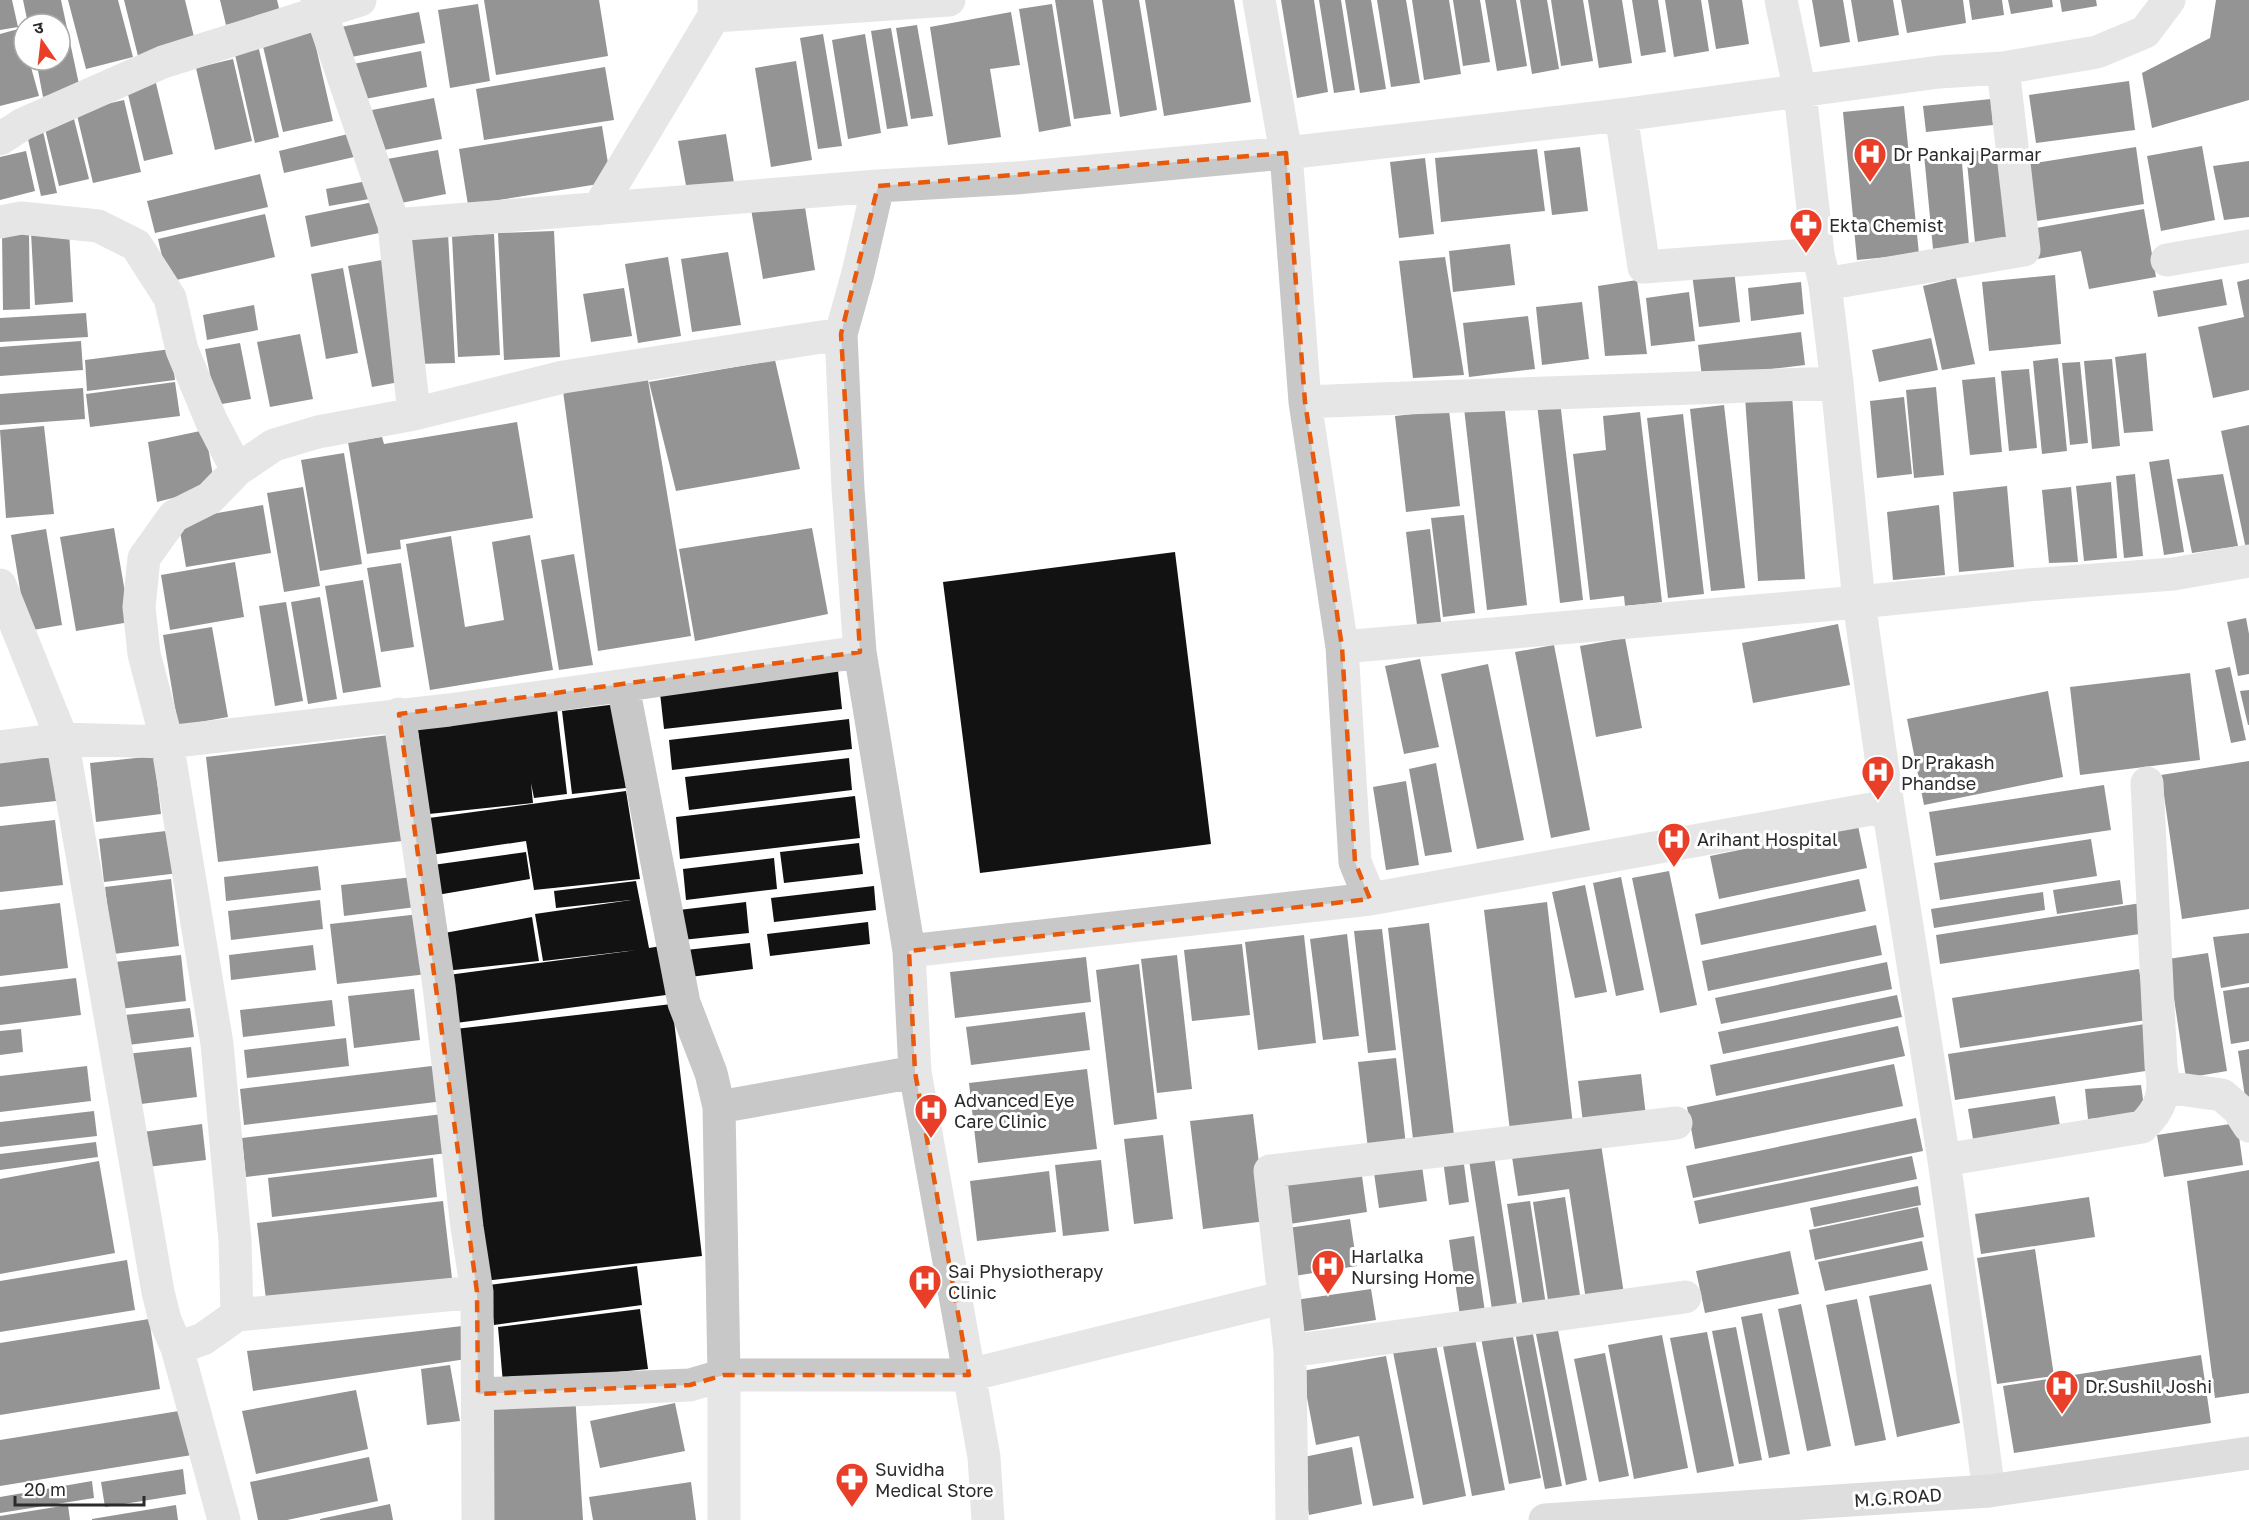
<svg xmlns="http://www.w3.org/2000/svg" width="2249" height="1520" font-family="'Golos Text','Noto Sans Devanagari',sans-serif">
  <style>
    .building { fill: #121212 }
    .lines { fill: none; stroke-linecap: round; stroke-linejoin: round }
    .minor { stroke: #c8c8c8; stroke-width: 33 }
    .secondary { stroke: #b5b5b5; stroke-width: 33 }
    .marked { fill: none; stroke: #e8590c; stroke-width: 4.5; stroke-dasharray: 12 8; stroke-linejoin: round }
    .labels { text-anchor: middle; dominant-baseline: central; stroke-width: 6; stroke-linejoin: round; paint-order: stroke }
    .poi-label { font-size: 18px; fill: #2b2b2b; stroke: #fff; text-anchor: start }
    .street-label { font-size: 18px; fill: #2b2b2b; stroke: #fff }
  </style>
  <rect width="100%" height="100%" fill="#fff"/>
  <path class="building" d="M0,0H12L18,27L0,30Z
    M23,0H61L80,89L43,97L36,60H60V24H28Z
    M68,0H118L133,57L86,69Z
    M124,0H185L195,41L138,56Z
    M220,0H277L280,12L226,25Z
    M484,0H599L608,56L496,75Z
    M1055,0H1093L1111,114L1074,119Z
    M1102,0H1139L1157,110L1120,117Z
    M1145,0H1234L1251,102L1164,116Z
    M1281,0H1314L1328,92L1297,98Z
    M1319,0H1341L1355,90L1334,93Z
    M1345,0H1371L1386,89L1360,93Z
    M1377,0H1406L1420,83L1391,87Z
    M1412,0H1449L1461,74L1424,80Z
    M1453,0H1480L1490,62L1463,66Z
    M1485,0H1516L1527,66L1497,71Z
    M1520,0H1547L1559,69L1532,74Z
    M1551,0H1583L1593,61L1561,66Z
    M1588,0H1622L1632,63L1599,68Z
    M1632,0H1658L1666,52L1641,56Z
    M1665,0H1701L1709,51L1674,57Z
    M1708,0H1742L1749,44L1716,49Z
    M1812,0H1843L1850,42L1820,47Z
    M1851,0H1893L1899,35L1858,42Z
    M1901,0H1963L1966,23L1907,33Z
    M1969,0H2002L2004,15L1972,20Z
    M2008,0H2052L2053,7L2011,14Z
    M2060,0H2096L2097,6L2062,12Z
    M2216,0H2249V100L2152,128L2142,73L2210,38Z
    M478,4L490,81L450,88L438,10Z
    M1052,4L1071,126L1039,132L1019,9Z
    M419,12L425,43L346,58L341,27Z
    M1011,12L1020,65L990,69L1001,137L948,145L930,27Z
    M917,25L933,116L911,119L896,28Z
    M22,28L24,38V60H29L39,96L0,106V34Z
    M891,28L908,126L887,129L871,31Z
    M312,30L333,121L283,132L262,42Z
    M823,34L842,146L818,149L800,38Z
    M865,34L881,133L848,139L832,40Z
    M258,45L279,137L255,143L234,50Z
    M421,51L427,87L360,100L353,64Z
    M233,59L252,141L215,150L196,68Z
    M796,61L812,160L771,167L755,68Z
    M605,67L614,120L484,140L476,89Z
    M155,79L173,154L144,161L126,86Z
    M2129,81L2135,130L2036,143L2029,95Z
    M434,98L442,139L379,151L372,110Z
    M1991,99L1993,125L1926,132L1923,106Z
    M124,100L141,172L93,183L76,111Z
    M1904,106L1919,254L1857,260L1843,112Z
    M74,119L89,179L59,186L44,125Z
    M602,126L611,182L468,205L459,149Z
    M43,131L57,193L41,196L27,135Z
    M348,134L354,157L284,173L279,151Z
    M726,134L734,183L687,191L678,141Z
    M2202,146L2215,220L2161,231L2147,156Z
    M1580,147L1588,211L1552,215L1544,151Z
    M2136,147L2144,204L2030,222L2022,165Z
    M2004,148L2013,239L1975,243L1966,152Z
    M1537,149L1545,211L1441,222L1435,158Z
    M438,150L446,194L396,204L387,159Z
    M26,151L35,191L0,200V157Z
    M1961,151L1969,245L1933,249L1924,154Z
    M1425,158L1434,234L1399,238L1390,162Z
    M2249,161V217L2224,220L2213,166Z
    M260,174L268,207L155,233L147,201Z
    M372,180L375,198L329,206L326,189Z
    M378,201L384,232L311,247L305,216Z
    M804,201L815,270L763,279L751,209Z
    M2144,209L2156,277L2089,289L2081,251L2037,259L2031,229Z
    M265,214L275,257L168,282L158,239Z
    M69,230L73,302L35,305L31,233Z
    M554,231L560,357L504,360L498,233Z
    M29,232L30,309L3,310L2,233Z
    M448,233L455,363L416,364L410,235Z
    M494,234L500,355L458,357L452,236Z
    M1510,244L1515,285L1453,292L1449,251Z
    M728,252L741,325L692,332L681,259Z
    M668,257L681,336L638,343L625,264Z
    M1445,257L1464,375L1413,378L1399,261Z
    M382,260L405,381L372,387L348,266Z
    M343,268L358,353L326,359L311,274Z
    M1734,270L1740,322L1699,327L1692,274Z
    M2055,275L2061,344L1989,351L1982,282Z
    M1956,278L1975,364L1942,370L1923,286Z
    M2222,279L2227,305L2158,317L2153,291Z
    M2249,279V390L2213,398L2198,327L2244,317L2237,282Z
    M1637,280L1647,354L1605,356L1598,286Z
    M1801,282L1804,314L1751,321L1748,288Z
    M624,288L632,336L591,342L583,294Z
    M1689,292L1695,341L1651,346L1646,298Z
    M1582,302L1589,359L1542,365L1536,307Z
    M254,305L258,330L207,340L203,315Z
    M86,313L88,337L0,342V318Z
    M1528,316L1535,369L1469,377L1463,323Z
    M1801,332L1805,365L1702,377L1698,345Z
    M300,334L313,399L270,407L257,342Z
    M1931,338L1938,370L1879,382L1872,350Z
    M81,341L83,370L0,376V347Z
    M240,343L251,399L216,405L205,349Z
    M171,349L175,380L87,391L85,360Z
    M2146,353L2153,431L2124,433L2115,357Z
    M2058,358L2067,451L2042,454L2033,361Z
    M2112,359L2120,446L2092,449L2084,361Z
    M775,360L800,469L676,491L649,382Z
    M2080,362L2088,443L2070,445L2062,363Z
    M2029,369L2037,448L2009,451L2001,371Z
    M1995,377L2002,452L1970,455L1962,380Z
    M648,380L691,636L598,651L563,391Z
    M175,382L180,416L90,427L86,394Z
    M1936,387L1944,475L1914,478L1906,390Z
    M83,388L85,419L0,425V394Z
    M1792,395L1805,579L1758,581L1745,397Z
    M1904,397L1912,474L1877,478L1870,401Z
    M1560,401L1583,600L1560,603L1537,404Z
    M1504,403L1527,605L1487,610L1464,408Z
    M1724,405L1745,588L1711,591L1690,409Z
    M1449,410L1460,506L1406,512L1395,416Z
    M1640,412L1662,602L1625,606L1624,596L1590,600L1573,454L1606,450L1603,416Z
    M1683,414L1704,594L1668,598L1647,418Z
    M517,422L533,518L400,540L401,549L367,554L348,442L382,437L384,444Z
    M2249,425V548L2246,549L2221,431Z
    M44,426L54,514L6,518L0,430Z
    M205,430L215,487L157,502L148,442Z
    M344,453L362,564L320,571L301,460Z
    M2169,459L2184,552L2164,555L2149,462Z
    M2135,474L2143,556L2124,558L2116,476Z
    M2223,474L2238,546L2192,553L2177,479Z
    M2111,482L2117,558L2084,561L2076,486Z
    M2007,486L2014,567L1959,572L1953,492Z
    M303,487L320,586L284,592L267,493Z
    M2071,487L2078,562L2049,563L2042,490Z
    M263,505L271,553L186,567L178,520Z
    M1939,505L1945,575L1893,580L1887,512Z
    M1464,515L1475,613L1443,617L1431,518Z
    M114,528L130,622L76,631L60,537Z
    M812,528L828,614L695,641L679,549Z
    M46,529L62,625L27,631L11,535Z
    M1430,529L1441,622L1417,625L1406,532Z
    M530,535L553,670L430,690L406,544L451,536L465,627L504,620L492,542Z
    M1175,552L1211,844L980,873L943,582Z
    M574,554L593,665L559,670L541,560Z
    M235,562L244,617L170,630L161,575Z
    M401,563L414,647L381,652L367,568Z
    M363,580L381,687L343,693L325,586Z
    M320,597L337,699L308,704L291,602Z
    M286,602L303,701L275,706L259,606Z
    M2246,618L2249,634V674L2238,676L2227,622Z
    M1838,624L1850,685L1753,703L1742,643Z
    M212,627L228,717L178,726L163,635Z
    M1625,638L1642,728L1596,737L1580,646Z
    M1554,645L1590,830L1551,838L1515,652Z
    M1420,659L1439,747L1404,754L1385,666Z
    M1488,664L1524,840L1477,849L1441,674Z
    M2230,667L2246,740L2231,743L2215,670Z
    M838,671L842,709L664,729L660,693Z
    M2190,673L2200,760L2080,775L2070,687Z
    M2249,690V725H2248L2240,691Z
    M2048,691L2063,777L1924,805L1907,719Z
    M617,704L626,788L572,794L562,711Z
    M557,709L567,794L534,798L531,783L533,803L429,814L417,724Z
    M849,719L852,749L672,770L669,740Z
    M389,735L402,841L218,862L206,757Z
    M51,756L56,801L0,807V762Z
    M154,756L161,814L96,822L90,763Z
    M849,758L852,790L689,810L685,777Z
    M2249,761V909L2182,919L2161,775Z
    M1436,763L1452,852L1425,856L1409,769Z
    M1406,781L1419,865L1386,870L1373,787Z
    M2104,785L2111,830L1936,856L1929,812Z
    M626,791L640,879L534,890L526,841L431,855L429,818Z
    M855,796L860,838L680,859L676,817Z
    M55,820L63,885L0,892V826Z
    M1858,826L1867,868L1719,899L1710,856Z
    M174,830L179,873L104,882L99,839Z
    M2091,839L2097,876L1940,900L1934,863Z
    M859,843L863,874L784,883L780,852Z
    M526,852L530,879L437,895L433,865Z
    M774,858L777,889L686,900L683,869Z
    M318,866L321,890L226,901L224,877Z
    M1669,871L1697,1005L1660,1013L1632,878Z
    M413,877L416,907L344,916L341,885Z
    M1621,877L1644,990L1616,996L1593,883Z
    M171,879L179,946L113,954L105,887Z
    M1859,879L1866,911L1701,945L1695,914Z
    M2120,880L2123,904L2057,914L2053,890Z
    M636,881L649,948L661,946L666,995L456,1023L448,975L637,950L543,961L535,914L631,900L556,908L554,891Z
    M1585,885L1607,992L1575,998L1552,892Z
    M874,886L876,910L774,922L771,898Z
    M2043,892L2045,910L1934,928L1931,909Z
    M320,900L323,929L231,940L228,911Z
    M746,902L749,933L682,940L679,910Z
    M1547,902L1573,1125L1510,1131L1484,910Z
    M60,903L68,968L0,976V910Z
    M2141,903L2146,933L1940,964L1936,935Z
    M420,914L428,974L337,984L330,924Z
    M532,917L539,961L445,971L439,934Z
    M868,922L870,944L770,956L767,934Z
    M1429,923L1454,1135L1413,1139L1388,928Z
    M1876,925L1882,955L1708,991L1702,961Z
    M1382,929L1396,1050L1368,1053L1354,931Z
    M2249,933V983L2221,988L2213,937Z
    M1347,934L1359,1036L1323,1040L1310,939Z
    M1304,935L1316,1043L1258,1050L1245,942Z
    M750,943L753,969L690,977L686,950Z
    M1242,944L1250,1015L1192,1021L1184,950Z
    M313,945L316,970L231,980L229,955Z
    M2208,953L2227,1071L2186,1078L2168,959Z
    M181,955L186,1001L120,1009L115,962Z
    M1177,955L1192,1089L1157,1093L1141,959Z
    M1086,957L1091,1002L955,1018L950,972Z
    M1887,962L1892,989L1721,1024L1715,998Z
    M1139,964L1157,1119L1114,1125L1096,970Z
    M2139,969L2147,1020L1960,1048L1952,998Z
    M76,978L81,1015L0,1025V987Z
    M2249,987V1041L2231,1044L2223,991Z
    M414,989L420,1040L354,1048L348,996Z
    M1897,995L1902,1017L1723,1054L1718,1032Z
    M332,1000L335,1026L243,1037L240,1010Z
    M672,1004L702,1256L484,1281L455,1029Z
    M190,1008L194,1037L128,1045L125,1015Z
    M1085,1012L1090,1050L971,1065L966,1027Z
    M2145,1024L2152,1070L1955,1100L1948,1054Z
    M1898,1026L1905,1056L1716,1096L1710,1065Z
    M21,1029L23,1052L0,1055V1031Z
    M346,1038L349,1066L247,1078L244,1050Z
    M191,1047L197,1097L133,1105L126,1054Z
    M2249,1049V1115L2248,1116L2238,1051Z
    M1396,1058L1406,1145L1368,1149L1358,1062Z
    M1894,1064L1903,1106L1695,1149L1687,1107Z
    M440,1065L444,1101L244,1125L240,1089Z
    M87,1066L91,1101L0,1112V1076Z
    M1087,1069L1097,1149L978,1163L969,1083Z
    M1641,1074L1646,1116L1583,1123L1578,1081Z
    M2141,1085L2145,1114L2088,1119L2085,1089Z
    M2055,1096L2061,1132L1974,1145L1968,1109Z
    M94,1111L97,1136L0,1147V1122Z
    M443,1114L448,1153L246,1177L242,1138Z
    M1253,1114L1266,1221L1203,1229L1190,1121Z
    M1916,1118L1923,1151L1693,1198L1686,1166Z
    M2237,1123L2243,1165L2164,1177L2157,1135Z
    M202,1124L206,1160L147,1167L143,1132Z
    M1163,1135L1173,1219L1134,1224L1124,1139Z
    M96,1142L98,1157L0,1170V1154Z
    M1601,1144L1624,1294L1586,1300L1569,1189L1518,1196L1512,1157Z
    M1494,1156L1518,1312L1493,1316L1469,1160Z
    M1912,1156L1917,1179L1699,1224L1694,1201Z
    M1463,1157L1469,1202L1449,1205L1443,1160Z
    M433,1158L437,1197L272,1217L268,1178Z
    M1421,1159L1427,1201L1379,1208L1373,1166Z
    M1101,1160L1109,1231L1063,1236L1055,1165Z
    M99,1161L115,1253L0,1274V1179Z
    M1361,1169L1367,1212L1283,1225L1276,1181Z
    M2249,1170V1393L2215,1398L2187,1181Z
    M1049,1171L1056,1232L977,1241L970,1181Z
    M1918,1186L1921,1205L1814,1227L1810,1208Z
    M1565,1197L1581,1302L1549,1307L1533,1202Z
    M2089,1197L2095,1237L1981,1254L1975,1214Z
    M443,1201L453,1287L267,1308L257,1223Z
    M1530,1201L1546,1305L1523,1308L1507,1204Z
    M1918,1207L1924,1237L1815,1260L1809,1230Z
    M1350,1219L1357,1266L1288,1277L1281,1229Z
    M1474,1236L1485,1312L1460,1316L1449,1240Z
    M1922,1241L1928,1270L1825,1291L1818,1262Z
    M2035,1249L2054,1376L1997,1384L1977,1258Z
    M1790,1251L1799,1294L1705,1313L1696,1271Z
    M127,1260L135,1310L0,1332V1281Z
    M637,1266L642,1305L494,1325L489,1285Z
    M1931,1284L1960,1423L1897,1437L1869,1296Z
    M1371,1289L1376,1320L1300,1332L1295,1300Z
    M1857,1299L1886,1440L1855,1446L1826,1305Z
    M1801,1304L1831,1446L1807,1451L1778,1309Z
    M640,1309L648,1369L503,1383L498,1327Z
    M1762,1313L1790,1454L1769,1458L1741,1317Z
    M149,1319L160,1389L0,1415V1343Z
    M471,1325L473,1358L253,1391L247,1351Z
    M1557,1325L1587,1480L1566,1485L1535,1329Z
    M1736,1327L1762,1460L1739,1464L1712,1331Z
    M1532,1329L1562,1486L1545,1489L1515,1332Z
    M1512,1332L1541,1478L1509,1484L1481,1338Z
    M1707,1332L1734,1466L1697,1473L1670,1338Z
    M1474,1334L1505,1490L1472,1496L1442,1341Z
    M1662,1335L1688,1468L1634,1479L1608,1345Z
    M1436,1344L1466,1496L1423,1505L1393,1352Z
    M1605,1353L1629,1476L1599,1482L1574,1359Z
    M2201,1355L2211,1423L2014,1453L2003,1386Z
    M1386,1356L1414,1498L1373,1506L1359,1436L1316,1445L1302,1371Z
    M450,1365L460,1421L427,1425L421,1369Z
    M356,1390L368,1449L256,1474L242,1411Z
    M575,1394L583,1520H494L487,1398Z
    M675,1403L685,1451L600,1468L590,1421Z
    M185,1410L192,1455L0,1486V1440Z
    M1352,1447L1362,1504L1309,1515L1299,1458Z
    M369,1457L378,1501L287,1520H258L250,1482Z
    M183,1469L186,1494L105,1507L101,1482Z
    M92,1481L94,1498L0,1513V1497Z
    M691,1482L696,1520H593L589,1497Z
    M390,1504L393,1520H320V1519Z
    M68,1505L70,1520H0V1516Z
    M176,1505L178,1520H92V1519Z"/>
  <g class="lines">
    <path class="minor" d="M317,0L394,225L414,414
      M1259,0L1286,153L1305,402L1342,647L1355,862L1370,899
      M1781,0L1800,92L1818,254L1825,284L1837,383L1859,602L1888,806L1944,1160L1989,1491
      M714,16L949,0
      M1621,115L1644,267L1818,254
      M0,139L23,124L163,62L360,0
      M598,209L714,16V0
      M0,222L21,218L98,226L136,245L170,298L182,350L211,420L237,470
      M394,225L878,186
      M2167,260L2249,246
      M1825,284L2024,250L2003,68
      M1305,402C1482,394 1659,391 1837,383
      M0,585L62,739L158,1292L165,1320L177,1348L224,1520
      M1342,647L1859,602L2028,585L2173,574L2249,561
      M623,686L684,1003L711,1073L719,1107L724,1375V1520
      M399,714L439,986L467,1227L477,1292L478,1520
      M0,747L62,739L167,742L449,710L860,652
      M909,951L1370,899L1888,806
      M2165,1087L2222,1095L2238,1109L2249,1126
      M719,1107L915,1072
      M1944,1160L2142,1127C2162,1108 2166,1093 2161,1066L2147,783
      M237,1315L477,1292
      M177,1348L203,1339L237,1315L235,1241L217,1044L167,742L144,654L139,607L144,558L174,516L210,498L237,470L274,445L318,432L414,414L563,377L841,334
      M1290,1351L1685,1297
      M478,1394L690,1385L724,1375H969L1285,1297
      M988,1520L984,1457L915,1072L909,951L860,652L848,489L841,334L858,273L878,186L1016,178L1286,153L1621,115L1939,72L2003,68L2097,52L2145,32L2169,0
      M1292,1520L1290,1351L1270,1171L1676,1123"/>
    <path class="secondary" d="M1545,1520L1989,1491L2249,1453"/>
  </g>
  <path d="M0 0H2249V1520H0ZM1286,153L1305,402L1342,647L1355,862L1370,899L909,951L915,1072L969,1375H724L690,1385L478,1394L477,1292L399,714L860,652L841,334L878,186Z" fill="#fff" fill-opacity=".55" fill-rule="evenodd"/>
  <path class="marked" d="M1286,153L1305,402L1342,647L1355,862L1370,899L909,951L915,1072L969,1375H724L690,1385L478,1394L477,1292L399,714L860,652L841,334L878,186Z"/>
  <defs>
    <symbol id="hospital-pin" viewBox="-11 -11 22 30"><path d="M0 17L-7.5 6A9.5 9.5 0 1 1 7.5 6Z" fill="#e93e27" stroke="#fff"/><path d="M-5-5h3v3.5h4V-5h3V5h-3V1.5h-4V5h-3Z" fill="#fff"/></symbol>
    <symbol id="pharmacy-pin" viewBox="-11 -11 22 30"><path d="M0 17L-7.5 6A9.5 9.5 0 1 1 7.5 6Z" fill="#e93e27" stroke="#fff"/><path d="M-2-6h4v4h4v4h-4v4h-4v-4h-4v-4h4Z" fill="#fff"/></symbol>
  </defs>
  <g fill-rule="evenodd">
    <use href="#hospital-pin" x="1851" y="135" width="38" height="52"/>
    <use href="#pharmacy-pin" x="1787" y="206" width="38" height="52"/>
    <use href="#hospital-pin" x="1859" y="753" width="38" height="52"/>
    <use href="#hospital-pin" x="1655" y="820" width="38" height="52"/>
    <use href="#hospital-pin" x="912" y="1091" width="38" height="52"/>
    <use href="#hospital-pin" x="1309" y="1247" width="38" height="52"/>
    <use href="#hospital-pin" x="906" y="1262" width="38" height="52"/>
    <use href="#hospital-pin" x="2043" y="1367" width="38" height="52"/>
    <use href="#pharmacy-pin" x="833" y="1460" width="38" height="52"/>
  </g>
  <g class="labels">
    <g class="poi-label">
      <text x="1893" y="154">Dr Pankaj Parmar</text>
      <text x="1829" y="225">Ekta Chemist</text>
      <text x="1901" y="762">Dr Prakash<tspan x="1901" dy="21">Phandse</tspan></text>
      <text x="1697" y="839">Arihant Hospital</text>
      <text x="954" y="1100">Advanced Eye<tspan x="954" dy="21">Care Clinic</tspan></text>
      <text x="1351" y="1256">Harlalka<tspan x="1351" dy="21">Nursing Home</tspan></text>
      <text x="948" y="1271">Sai Physiotherapy<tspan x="948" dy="21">Clinic</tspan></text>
      <text x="2085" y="1386">Dr.Sushil Joshi</text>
      <text x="875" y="1469">Suvidha<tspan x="875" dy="21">Medical Store</tspan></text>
    </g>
    <g class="street-label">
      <text transform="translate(1898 1497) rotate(-4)">M.G.ROAD</text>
    </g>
  </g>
  <g transform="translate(42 42) rotate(346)"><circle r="28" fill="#ffffff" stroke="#aaaaaa" stroke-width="1.5"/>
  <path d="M0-4.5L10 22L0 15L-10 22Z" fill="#e93e27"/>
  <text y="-9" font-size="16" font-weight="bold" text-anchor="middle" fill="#2b2b2b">उ</text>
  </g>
  <path d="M15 1496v9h129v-9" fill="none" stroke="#2b2b2b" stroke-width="3"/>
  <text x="24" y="1496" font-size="18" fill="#2b2b2b" stroke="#ffffff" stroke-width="4.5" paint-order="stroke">20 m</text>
</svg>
